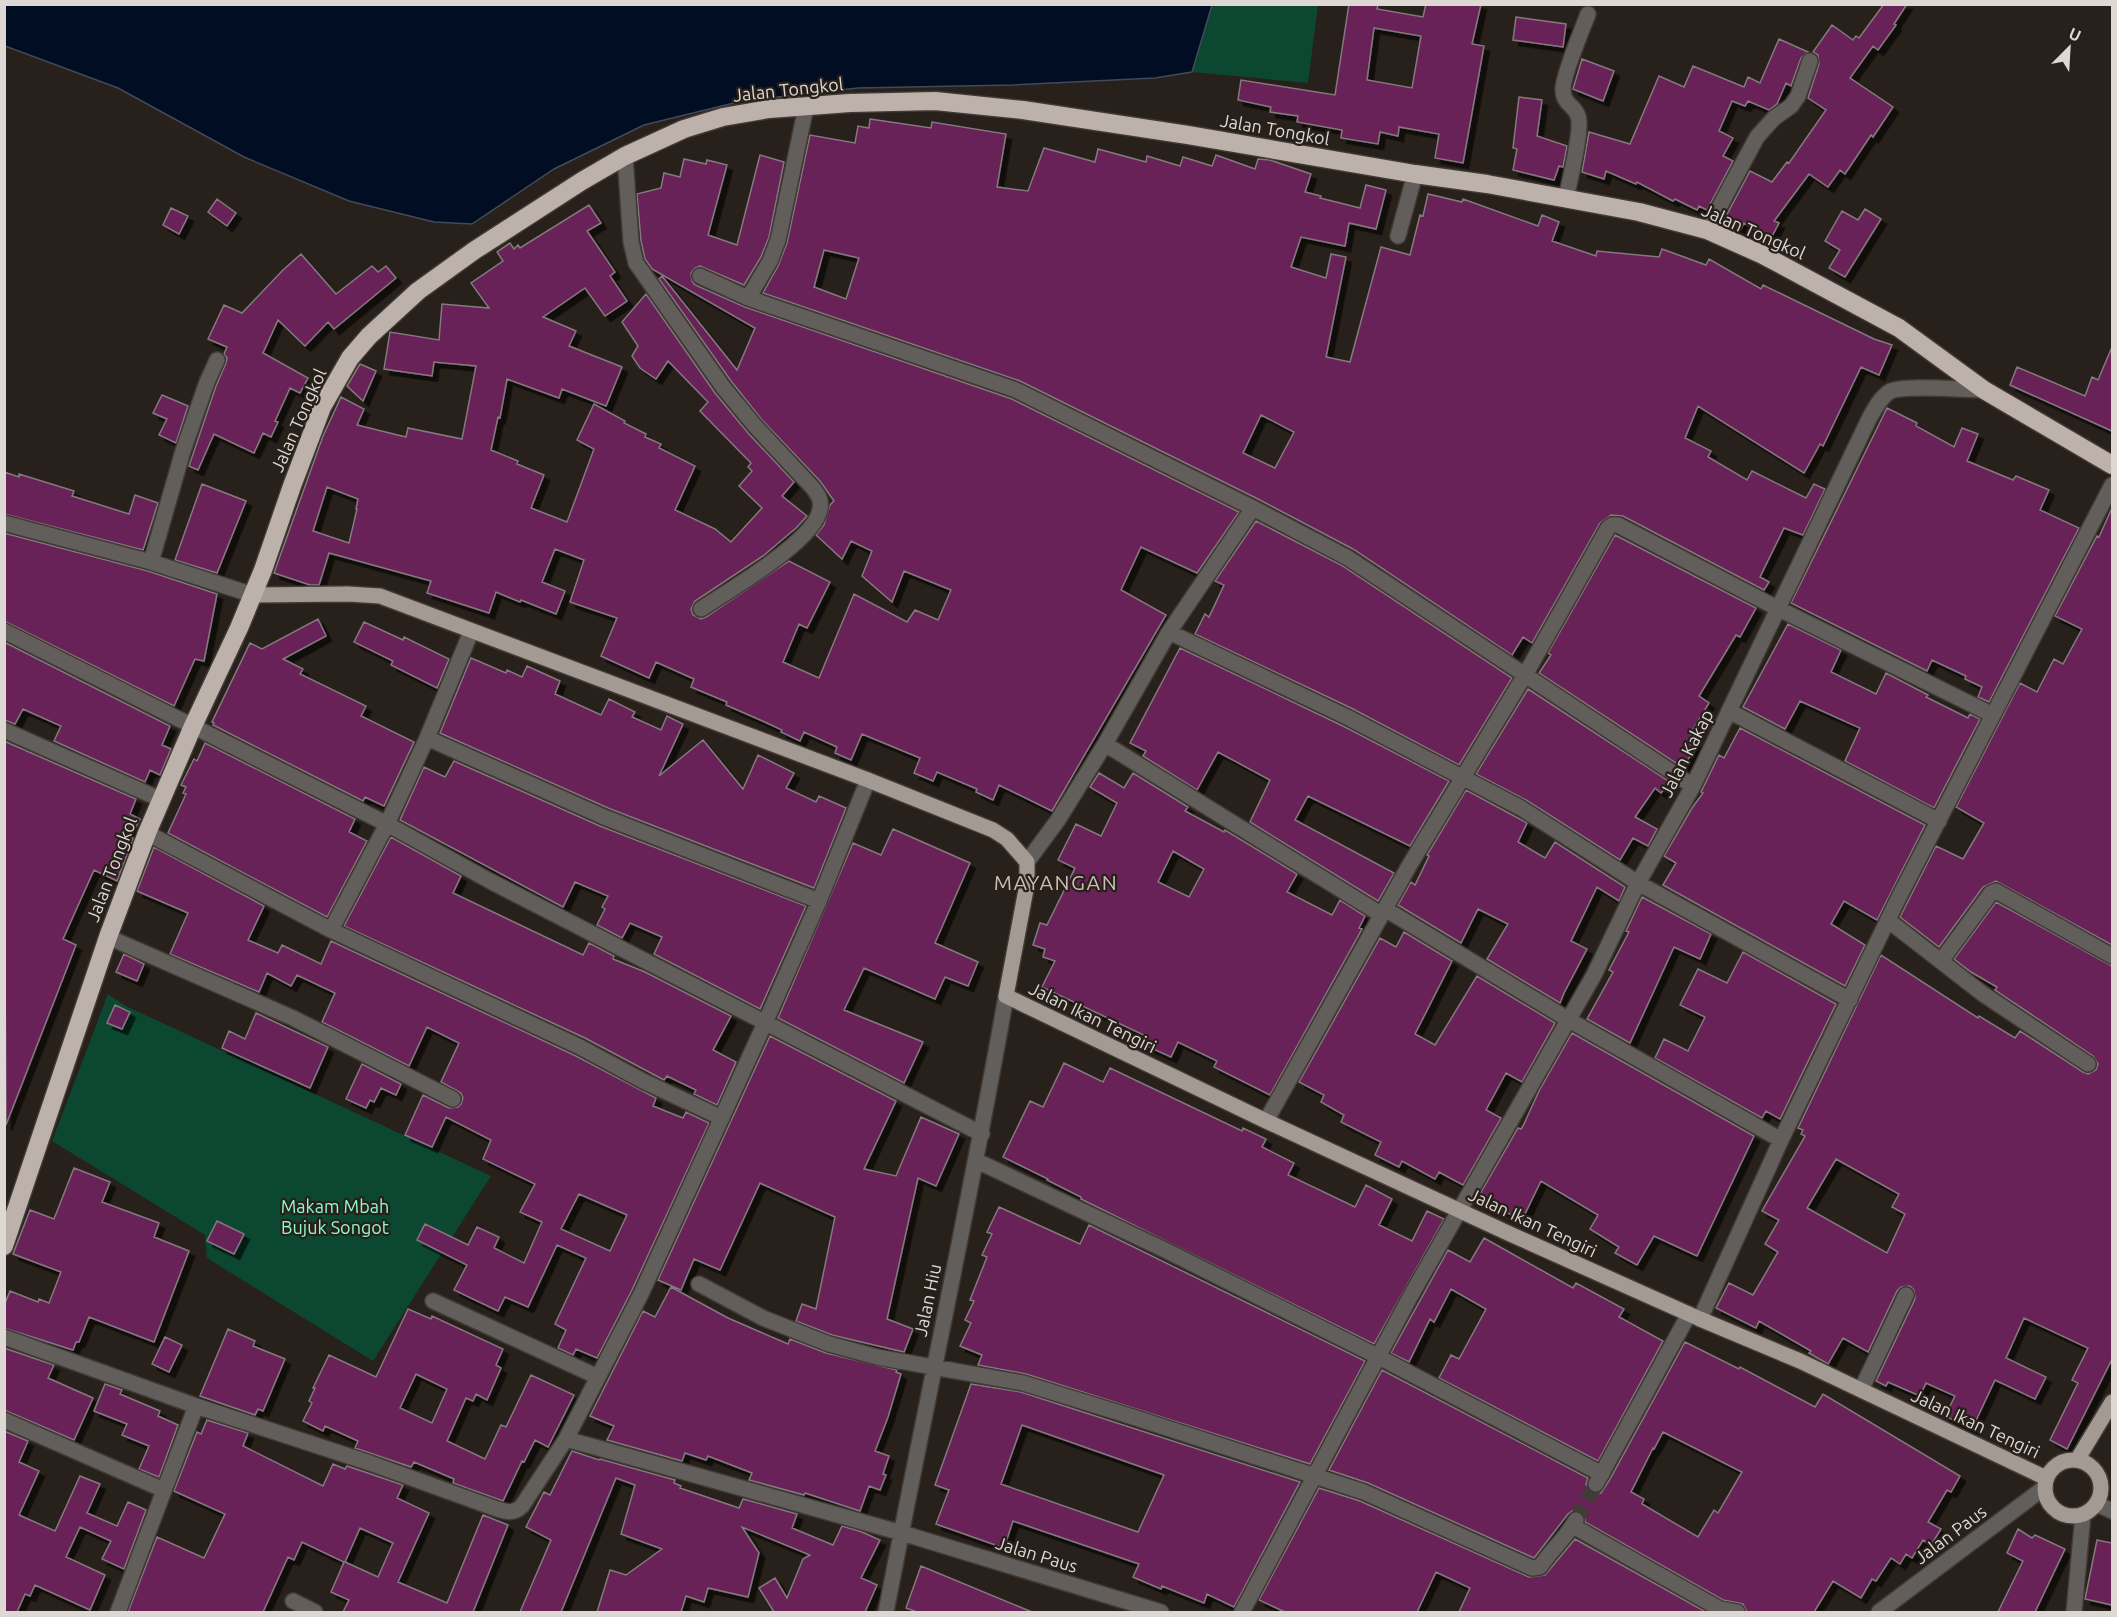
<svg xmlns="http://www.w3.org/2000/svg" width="2117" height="1617" font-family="Ubuntu,sans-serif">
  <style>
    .green { fill: #0c4732 }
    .water { fill: #010d22; stroke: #434a57; stroke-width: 1.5 }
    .building { fill: #682058; stroke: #83797f; stroke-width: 1.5; fill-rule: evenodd; filter: url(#shadow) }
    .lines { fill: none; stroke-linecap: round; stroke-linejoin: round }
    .minor-tunnel { stroke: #433c36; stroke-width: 15; stroke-dasharray: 15 8; stroke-linecap: butt }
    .minor-casing { stroke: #413a34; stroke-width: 18 }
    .major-casing { stroke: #413a34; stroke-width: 18 }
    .highway-casing { stroke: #413a34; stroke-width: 21 }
    .minor { stroke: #625e5b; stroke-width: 15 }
    .major { stroke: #a39a94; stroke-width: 15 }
    .highway { stroke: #bdb2ab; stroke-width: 18 }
    .labels { text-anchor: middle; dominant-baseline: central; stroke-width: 4.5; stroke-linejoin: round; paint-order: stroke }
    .street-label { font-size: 18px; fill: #ded8d4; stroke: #28201a }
    .park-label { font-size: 18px; fill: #8cfbcb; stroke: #28201a }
    .quarter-label { font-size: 21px; letter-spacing: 1.5px; fill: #c9beb6; stroke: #28201a }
  </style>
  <defs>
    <filter id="shadow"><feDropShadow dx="5.5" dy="5.5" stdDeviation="0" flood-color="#0009"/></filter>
  </defs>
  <rect width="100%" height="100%" fill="#28201a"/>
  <path class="green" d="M1212,5H1318L1308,83L1192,72Z
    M108,994L126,1006L491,1176L373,1361L207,1258L205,1235L52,1141Z"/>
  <path class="water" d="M4,5L5,4L1212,5L1192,72L1155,78L1013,85L858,88L742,101L644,125L554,169L472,224L434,222L349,201L244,157L118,88L5,46Z"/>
  <path class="building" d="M1349,4H1378L1377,9L1423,17L1426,4H1481L1472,44L1484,46L1463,163L1435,158L1439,134L1399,127L1398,136L1380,132L1378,144L1341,138L1342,130L1297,122L1298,116L1270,112L1271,107L1238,100L1241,80L1335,95ZM1374,28L1421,36L1412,88L1367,80Z
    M1884,4H1907L1894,24L1896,25L1878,50L1873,46L1850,78L1893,107L1873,137L1871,135L1845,174L1840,170L1828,187L1809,174L1774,221L1779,223L1771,238L1744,223L1741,229L1724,220L1750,171L1772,182L1787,162L1789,163L1826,110L1808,98L1819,64L1818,55L1813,52L1832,25L1853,40L1856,36L1859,38Z
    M1516,17L1566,24L1563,47L1513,40Z
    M1779,39L1808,52L1801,58L1791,86L1786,83L1777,104L1769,110L1748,101L1745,106L1732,101L1719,131L1733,138L1723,156L1733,161L1707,210L1699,206L1697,210L1675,199L1673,201L1637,182L1636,184L1606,171L1604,179L1582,172L1589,132L1630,144L1659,76L1684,87L1693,66L1744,87L1748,77L1760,83Z
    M1582,59L1614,71L1603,101L1573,89Z
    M1519,97L1542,100L1537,136L1567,146L1563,167L1559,166L1554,180L1513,170L1517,149L1513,148Z
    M870,119L931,128L932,122L1006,134L997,187L1028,191L1044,148L1095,162L1098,149L1146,162L1147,156L1180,166L1183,157L1212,166L1216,155L1255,169L1258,159L1270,160L1311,174L1305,192L1321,196L1320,198L1360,208L1366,185L1386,190L1376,229L1349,223L1345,246L1301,237L1291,267L1326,278L1331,254L1346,257L1326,357L1350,362L1381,247L1410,255L1420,215L1423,216L1428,194L1462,202L1463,199L1538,226L1542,215L1559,222L1552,241L1596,256L1597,251L1659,257L1662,249L1706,265L1709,259L1761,289L1763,285L1874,339L1892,345L1879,375L1861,367L1823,446L1820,444L1804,473L1698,406L1685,438L1711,451L1708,457L1747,480L1752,471L1806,498L1814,484L1825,489L1803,535L1784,528L1760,577L1769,582L1764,590L1623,516L1611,515L1600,523L1532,643L1523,637L1512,655L1353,549L1258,499L1020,381L763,293L778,266L787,243L810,135L855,143L858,126L869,128ZM824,250L859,258L846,299L814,287ZM1261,415L1294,432L1275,468L1243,453Z
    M760,155L784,162L769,237L761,257L744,285L700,266L695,268L691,273L692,281L695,285L745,307L1012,399L1239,512L1197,573L1141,547L1121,590L1166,615L1052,811L999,785L993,800L976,792L977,789L937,772L933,781L914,773L920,758L862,734L851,760L835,753L837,747L804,732L800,741L781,732L782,730L767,723L726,705L727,702L691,687L694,679L656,662L649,678L601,656L617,618L570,602L584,560L555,549L542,582L565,591L556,614L521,600L520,602L496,592L489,613L427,593L431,581L329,553L319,585H310L274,573L323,436L341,397L364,409L357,425L406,437L408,428L462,439L476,366L434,362L432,376L384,369L390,332L439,340L442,304L489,308L471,283L503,261L497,252L510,243L514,249L518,245L520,248L589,205L601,223L587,231L615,272L610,276L627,301L605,316L585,288L543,317L576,331L569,346L622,367L606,406L562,389L559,398L507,379L500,418L498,417L491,450L518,461L517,464L544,475L531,508L567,522L594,449L577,440L594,404L625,421L624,423L646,434L645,437L661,444L659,448L695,466L675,510L715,529L731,542L762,508L739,486L752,471L748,467L751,463L700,411L708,402L668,361L656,379L640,368L632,356L638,346L622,322L646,294L715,393L748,433L794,482L782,496L807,516L796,528L763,556L695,601L691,609L693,615L701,619L706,617L789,561L830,582L807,628L799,624L783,662L819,678L854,594L907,622L915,610L938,620L951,590L904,571L892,602L862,576L872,551L851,541L842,559L816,535L824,525L830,505L834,501L820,481L762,420L731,381L659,279L662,276L737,370L755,328L652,269L645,259L641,241L637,194L661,188L664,173L680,177L684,159L706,164L707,160L727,165L708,235L737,245ZM327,487L358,499L356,509H357L349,543L313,531Z
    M217,199L236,213L227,226L208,212Z
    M171,208L188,216L179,234L163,225Z
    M1865,209L1881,219L1845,277L1829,268L1840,250L1825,241L1842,211L1858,220Z
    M301,254L336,294L372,266L378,272L386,266L396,278L334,329L328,322L305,346L278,320L263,353L308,378L300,393L290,388L275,421L278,422L271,437L263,433L254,453L214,434L198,470L189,466L216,386L226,363L227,358L224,354L227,347L208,339L224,305L242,313L283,270Z
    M2112,347V431L2010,385L2017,367L2085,396L2092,377L2098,380Z
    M360,364L376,371L363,401L347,386Z
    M162,395L188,406L176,443L159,435L167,419L153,413Z
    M1887,408L1917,423L1916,426L1954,447L1962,428L1978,434L1967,461L2013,480L2016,476L2049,490L2040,510L2079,528L1989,702L1978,697L1982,687L1965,679L1966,676L1932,660L1927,671L1791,603Z
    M4,472L19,477V474L74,491L72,496L129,514L135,495L158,503L143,550L4,514Z
    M202,484L246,501L217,573L175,560Z
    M2112,508V945L1996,881L1983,887L1939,947L1900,917L1936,846L1963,859L1984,823L1956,807L2020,683L2037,692L2054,659L2063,664L2082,629L2055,616L2097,536L2099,537Z
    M1256,521L1343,566L1512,678L1459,765L1351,708L1195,634L1205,614L1209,617L1224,585L1215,581Z
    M4,533L148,571L217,594L204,661L195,659L174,706L4,621Z
    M1615,535L1756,608L1740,637L1736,635L1699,696L1709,703L1690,734L1694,737L1691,741L1699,745L1682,767L1539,673L1551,655L1548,653Z
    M318,619L326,636L283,659L303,669L300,674L366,706L361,716L414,742L384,806L365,797L363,801L213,725L214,723L212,722L250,643L262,649Z
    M364,622L403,640L404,637L449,659L437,688L391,665L393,661L354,642Z
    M1788,624L1841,650L1831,672L1876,694L1886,673L1928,695L1926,697L1968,718L1970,714L1980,719L1934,808L1845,761L1860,728L1800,701L1785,729L1743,707Z
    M4,642L170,726L162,745L171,749L160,775L150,770L145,782L54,741L61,726L23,709L15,724L4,720Z
    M1180,648L1343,726L1449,781L1410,846L1308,796L1295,820L1394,873L1378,901L1250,822L1270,780L1218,752L1197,790L1143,756L1146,751L1130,743Z
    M471,658L506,673L507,670L522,677L527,666L560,681L555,694L601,715L609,699L635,712L632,717L661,730L667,716L683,724L659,776L703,740L743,789L758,755L794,773L786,788L816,802L819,796L846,808L814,888L608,808L440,733Z
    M1528,689L1670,782L1661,793L1655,788L1635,817L1657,829L1648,846L1633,838L1620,860L1526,800L1476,774Z
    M1740,728L1925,825L1877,920L1844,901L1831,924L1865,945L1845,986L1663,885L1676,863L1664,856L1692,808L1703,793L1701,792L1719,755L1724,758Z
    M4,741L136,799L130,814L140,819L131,837L133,838L117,881L94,870L63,939L76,945L6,1125Z
    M205,743L355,819L349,832L367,841L327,917L168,833L186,794L183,793L186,787L181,785L194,759L197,761Z
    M454,761L600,826L806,906L760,1009L654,954L662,937L630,923L622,938L597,925L605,909L602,907L608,896L575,882L563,907L400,820L424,767L445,777Z
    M1099,773L1124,788L1133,773L1188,807L1185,811L1224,832L1225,830L1297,874L1287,892L1332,915L1340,900L1365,916L1359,928L1362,929L1270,1095L1214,1067L1217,1061L1178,1042L1171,1057L1142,1044L1146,1036L1042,987L1055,961L1043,957L1045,949L1033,945L1040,923L1047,925L1075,868L1058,860L1076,824L1101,836L1117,803L1090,787ZM1173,851L1204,869L1189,897L1158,882Z
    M1466,790L1527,823L1518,842L1545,858L1555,842L1625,887L1619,901L1597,887L1571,941L1587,949L1564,993L1560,1003L1487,959L1508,924L1478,909L1461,943L1398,905L1411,882L1415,885L1429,856L1427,855Z
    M893,829L970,863L935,943L978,962L968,986L945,977L935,999L864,968L844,1010L923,1042L904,1083L778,1018L853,843L881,855Z
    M391,837L461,876L453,893L583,955L589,943L614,956L613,959L645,972L731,1016L713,1050L736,1062L717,1105L694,1094L696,1090L667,1076L664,1080L585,1038L344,926Z
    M154,847L264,906L248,940L278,953L282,945L321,964L331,941L576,1056L656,1098L653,1106L683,1118L686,1112L709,1123L632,1290L597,1358L576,1349L573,1355L558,1348L566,1330L555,1324L586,1258L557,1245L528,1307L505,1297L498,1311L454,1290L467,1265L417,1240L425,1224L468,1245L477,1227L499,1237L494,1248L524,1263L542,1222L520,1212L535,1184L483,1159L491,1140L446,1117L432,1147L405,1135L423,1095L449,1108L458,1107L461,1104L463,1098L461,1093L441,1082L459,1043L427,1027L409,1066L322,1022L335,993L297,975L291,986L267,973L259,992L170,954L188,913L137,891ZM579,1194L627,1215L610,1251L561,1229Z
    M1642,897L1711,934L1700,959L1674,947L1630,1043L1587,1019L1613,972L1609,970L1629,932L1626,931Z
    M1996,902L2112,966V1359L2067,1449L2050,1440L2078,1383L2072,1380L2088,1348L2024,1318L2006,1358L2046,1377L2035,1399L1995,1380L1972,1429L1945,1416L1955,1396L1926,1383L1920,1396L1888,1382L1886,1386L1876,1381L1915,1299L1914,1290L1910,1286L1901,1287L1897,1291L1868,1352L1843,1338L1828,1364L1809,1353L1811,1351L1759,1321L1756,1328L1716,1308L1729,1283L1753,1295L1778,1252L1765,1244L1779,1220L1762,1211L1805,1136L1801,1134L1803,1130L1798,1128L1881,955L1978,1018L1979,1016L2015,1038L2020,1031L2083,1072L2088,1074L2096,1070L2098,1064L2093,1056L1995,990L1997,987L1971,972L1954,959ZM1836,1159L1899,1194L1892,1207L1905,1214L1887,1253L1807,1208Z
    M1404,932L1452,961L1415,1034L1435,1045L1477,976L1555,1023L1522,1082L1506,1073L1486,1110L1501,1118L1463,1185L1439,1172L1435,1179L1402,1161L1399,1167L1375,1155L1381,1142L1341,1122L1344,1115L1321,1102L1324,1095L1299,1082L1380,938L1396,947Z
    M1743,952L1836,1004L1780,1119L1766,1111L1762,1118L1655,1058L1664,1039L1688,1051L1705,1017L1680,1005L1698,969L1727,983Z
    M124,954L144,964L137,981L116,972Z
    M115,1005L130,1012L122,1029L107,1023Z
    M256,1013L328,1047L310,1088L222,1048L229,1031L245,1039Z
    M1572,1033L1754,1136L1697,1256L1654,1236L1637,1265L1615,1253L1619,1247L1590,1229L1598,1215L1541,1181L1522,1220L1483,1201L1485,1197L1480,1194L1518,1128L1521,1129L1523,1126L1539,1091Z
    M770,1036L896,1101L864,1169L896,1176L921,1117L959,1134L936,1186L918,1178L887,1319L913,1329L904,1352L832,1335L796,1321L802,1304L816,1309L835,1217L760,1183L720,1270L694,1259L681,1290L658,1280Z
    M1064,1063L1103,1082L1110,1068L1242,1131L1243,1128L1266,1139L1262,1147L1294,1163L1288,1175L1355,1207L1366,1185L1392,1199L1379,1225L1412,1241L1427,1211L1444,1219L1374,1344L1081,1199V1197L1047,1180L1048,1179L1003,1157L1030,1101L1043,1107Z
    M362,1064L401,1084L396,1095L381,1088L374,1102L370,1100L366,1108L346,1099Z
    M74,1168L110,1182L102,1202L159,1223L154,1237L189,1251L154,1342L89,1317L79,1342H76L73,1350L4,1328V1306L10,1291L38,1302L39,1299L49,1303L61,1272L13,1254L30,1210L54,1219Z
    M999,1207L1080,1244L1089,1225L1365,1361L1310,1464L1026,1374L978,1365L982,1355L960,1346L971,1323L965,1320L974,1301L970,1300L987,1257L982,1255L992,1234L987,1232Z
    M217,1221L244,1234L234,1254L207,1241Z
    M1484,1238L1573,1288L1576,1283L1624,1309L1619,1317L1663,1341L1598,1461L1439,1378L1451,1355L1459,1359L1486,1309L1451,1289L1434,1322L1430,1319L1409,1362L1391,1353L1448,1250L1470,1262Z
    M671,1287L728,1318L788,1344L790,1339L826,1353L897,1370L896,1372L901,1374L888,1417L875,1451L889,1456L883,1474L886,1475L880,1490L869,1486L860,1511L805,1493L804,1495L749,1480L752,1473L708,1456L706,1460L685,1453L682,1461L607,1440L614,1426L590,1416L643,1311L655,1317Z
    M408,1309L431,1319L432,1316L503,1349L496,1365L501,1368L487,1400L476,1394L473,1401L466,1398L447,1441L485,1459L501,1425L506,1427L531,1375L574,1395L548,1447L535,1440L524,1462L522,1461L503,1501L453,1483L454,1479L414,1462L411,1467L355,1448L358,1441L325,1426L323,1431L303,1421L312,1403L309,1401L315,1388H313L329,1355L376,1377ZM416,1374L447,1389L432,1423L400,1408Z
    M228,1329L255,1341L253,1346L285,1359L263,1411L258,1409L255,1415L200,1396Z
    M165,1337L182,1345L169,1372L152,1364Z
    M1685,1342L1739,1369L1740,1367L1815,1407L1823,1394L1960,1476L1951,1492L1947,1490L1928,1522L1941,1529L1931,1545L1923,1540L1912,1558L1906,1554L1900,1564L1891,1558L1876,1581L1872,1579L1861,1598L1833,1581L1814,1612H1747L1743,1604L1723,1600L1585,1522V1516L1581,1511H1572L1568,1514L1534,1558L1368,1483L1329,1470L1382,1370L1588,1478L1586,1484L1588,1490L1596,1494L1601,1493L1610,1479ZM1663,1432L1742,1472L1718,1513L1714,1510L1698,1537L1642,1504L1644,1499L1631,1492L1653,1448L1654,1449Z
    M4,1348L54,1365L48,1378L93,1398L74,1440L4,1410Z
    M105,1384L122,1390L120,1394L160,1411L158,1416L178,1425L159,1477L139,1469L149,1446L122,1435L127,1424L94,1411Z
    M971,1384L1021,1392L1300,1482L1234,1607L1207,1594L1204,1603L1162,1586L1161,1589L1133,1577L1139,1564L1013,1521L1004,1548L936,1524L949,1490L935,1485ZM1022,1425L1164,1475L1138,1532L1001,1484Z
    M207,1420L248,1433L243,1446L323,1486L333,1464L345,1469L347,1466L403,1485L397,1498L429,1513L398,1582L447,1603L483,1515L508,1525L473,1612H343L349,1600L331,1592L344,1562L302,1542L294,1560L288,1557L263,1612H128L157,1537L204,1558L225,1514L174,1491L197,1432L201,1434ZM360,1528L393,1543L378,1577L345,1562Z
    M4,1431L28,1441L19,1462L39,1471L19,1515L55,1531L80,1476L100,1484L87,1513L117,1526L128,1502L146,1510L124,1569L102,1559L111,1541L80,1527L66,1557L105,1575L90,1610L35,1585L30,1596L25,1594L17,1612H4Z
    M572,1451L599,1460L600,1459L675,1480L674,1483L681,1486L680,1488L739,1508L743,1499L797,1514L792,1528L833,1545L842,1526L862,1532L880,1540L861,1578L877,1585L865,1612H774L759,1588L775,1578L787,1598L803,1559L810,1555L742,1527L759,1553L748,1597L708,1588L704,1602L686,1596L681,1612H597L610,1570L626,1575L662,1549L621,1534L635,1485L616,1478L561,1612H520L551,1540L526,1527L544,1492L550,1495Z
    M1319,1488L1360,1501L1529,1577L1545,1575L1575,1539L1706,1612H1459L1470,1588L1436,1572L1417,1612H1285L1259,1600Z
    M2018,1529L2032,1538L2035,1535L2065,1549L2035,1612H1998L2023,1561L2007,1553Z
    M2097,1540L2112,1543V1605L2085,1599Z
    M921,1566L1032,1612H917L906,1608Z"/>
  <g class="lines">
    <path class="minor-tunnel" d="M1576,1520L1596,1484"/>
    <defs>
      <path id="minor" d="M625,156L631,242L636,263L723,387L755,426L813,488C818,495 822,500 820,509C816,540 728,591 701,609
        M1566,199C1569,183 1583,129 1578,116C1574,104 1563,105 1563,89C1563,75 1582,30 1588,14
        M1707,230L1757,137L1774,118L1791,106L1798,96L1810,61
        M1398,236L1415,174
        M700,276L748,298L1016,390L1253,508L1348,558L1693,786
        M748,298L770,261L778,240L806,107
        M4,523L151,562L253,595
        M151,562L183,451L207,382L217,360
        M4,631L387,824L490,881L982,1134
        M1169,632L1347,717L1521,808L1638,883L1850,1000
        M1729,711L1939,821
        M4,730L162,800
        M427,738L604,817L819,901
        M1105,744L1382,915
        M147,833L331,930L580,1047L643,1081L722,1118
        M1027,862L1058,820L1105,744L1169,632L1253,508
        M1385,909L1569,1020L1781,1140
        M1889,921L1983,994L2088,1064
        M331,930L387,824L427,738L471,632
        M108,937L293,1018L453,1099
        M1941,961L1991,893L1996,891L2112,956
        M1266,1121L1409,866L1525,675L1608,528L1612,525H1618L1777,608L1993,715
        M977,1161L1165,1250L1379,1357L1602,1474
        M699,1284L763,1318L829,1344L877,1357L1023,1383L1133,1417L1364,1492L1532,1568L1540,1567C1551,1550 1566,1538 1576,1520
        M433,1301L598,1377
        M1700,1319L1781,1140L1899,897L2112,485
        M4,1337L196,1406L370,1463L497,1509C507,1512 514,1514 522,1506L566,1439L641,1294L765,1023L819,901L868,780
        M1861,1390L1906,1295
        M4,1420L164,1490
        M566,1439L902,1533L1161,1612
        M1596,1484L1689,1314
        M2097,1504L2112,1511
        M1573,1526L1720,1609L1737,1612
        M293,1601L315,1612
        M118,1612L196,1406
        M886,1612C925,1407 970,1202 1006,996
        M1242,1612L1410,1297L1594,975L1638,883L1693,786L1869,419C1874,410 1880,398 1889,392C1902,384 1965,390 1984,390
        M1879,1612L2045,1487
        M2074,1612L2083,1515"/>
      <path id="major" d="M253,595L348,594L380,596L868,780L993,830L1007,839L1027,862V884L1006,996L1266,1121L1510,1234L1700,1319L1800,1361L2046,1478
        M2045 1488a28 28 0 1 1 56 0a28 28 0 1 1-56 0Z
        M2077,1460L2112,1402"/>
      <path id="highway" d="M4,1246L108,937L147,833L193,726L239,628L263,570L292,486L322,407L350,358L369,336L418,291L475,250L582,181L625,156L684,129L723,117L769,109L850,103L935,101L1023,110L1188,135L1415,174L1487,184L1639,212L1707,230L1763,255L1899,328L1984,390L2112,465"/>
    </defs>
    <use href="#minor" class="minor-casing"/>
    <use href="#major" class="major-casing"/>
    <use href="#highway" class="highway-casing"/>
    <use href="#minor" class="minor"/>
    <use href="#major" class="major"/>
    <use href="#highway" class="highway"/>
  </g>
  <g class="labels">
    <g class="street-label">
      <text transform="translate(788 89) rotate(-6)">Jalan Tongkol</text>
      <text transform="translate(1275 129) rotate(10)">Jalan Tongkol</text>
      <text transform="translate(1754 231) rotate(24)">Jalan Tongkol</text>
      <text transform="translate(298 420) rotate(-66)">Jalan Tongkol</text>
      <text transform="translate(1686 753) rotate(-63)">Jalan Kakap</text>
      <text transform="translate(111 869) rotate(-69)">Jalan Tongkol</text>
      <text transform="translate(1093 1017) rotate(26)">Jalan Ikan Tengiri</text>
      <text transform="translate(1533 1222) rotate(25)">Jalan Ikan Tengiri</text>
      <text transform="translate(927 1300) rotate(-78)">Jalan Hiu</text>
      <text transform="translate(1976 1423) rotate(25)">Jalan Ikan Tengiri</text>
      <text transform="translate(1950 1534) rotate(-37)">Jalan Paus</text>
      <text transform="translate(1037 1554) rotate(17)">Jalan Paus</text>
    </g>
    <g class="park-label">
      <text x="335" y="1206">Makam Mbah<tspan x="335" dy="21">Bujuk Songot</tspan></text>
    </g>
    <g class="quarter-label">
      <text x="1056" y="882">MAYANGAN</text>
    </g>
  </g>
  <rect width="2117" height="1617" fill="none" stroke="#ded8d4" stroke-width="12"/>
  <g transform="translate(2069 48) rotate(24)" stroke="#28201a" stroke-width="4.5" paint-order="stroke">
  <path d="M0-4.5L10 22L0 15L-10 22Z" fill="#ded8d4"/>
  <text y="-9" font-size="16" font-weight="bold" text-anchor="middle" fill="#ded8d4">U</text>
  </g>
</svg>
